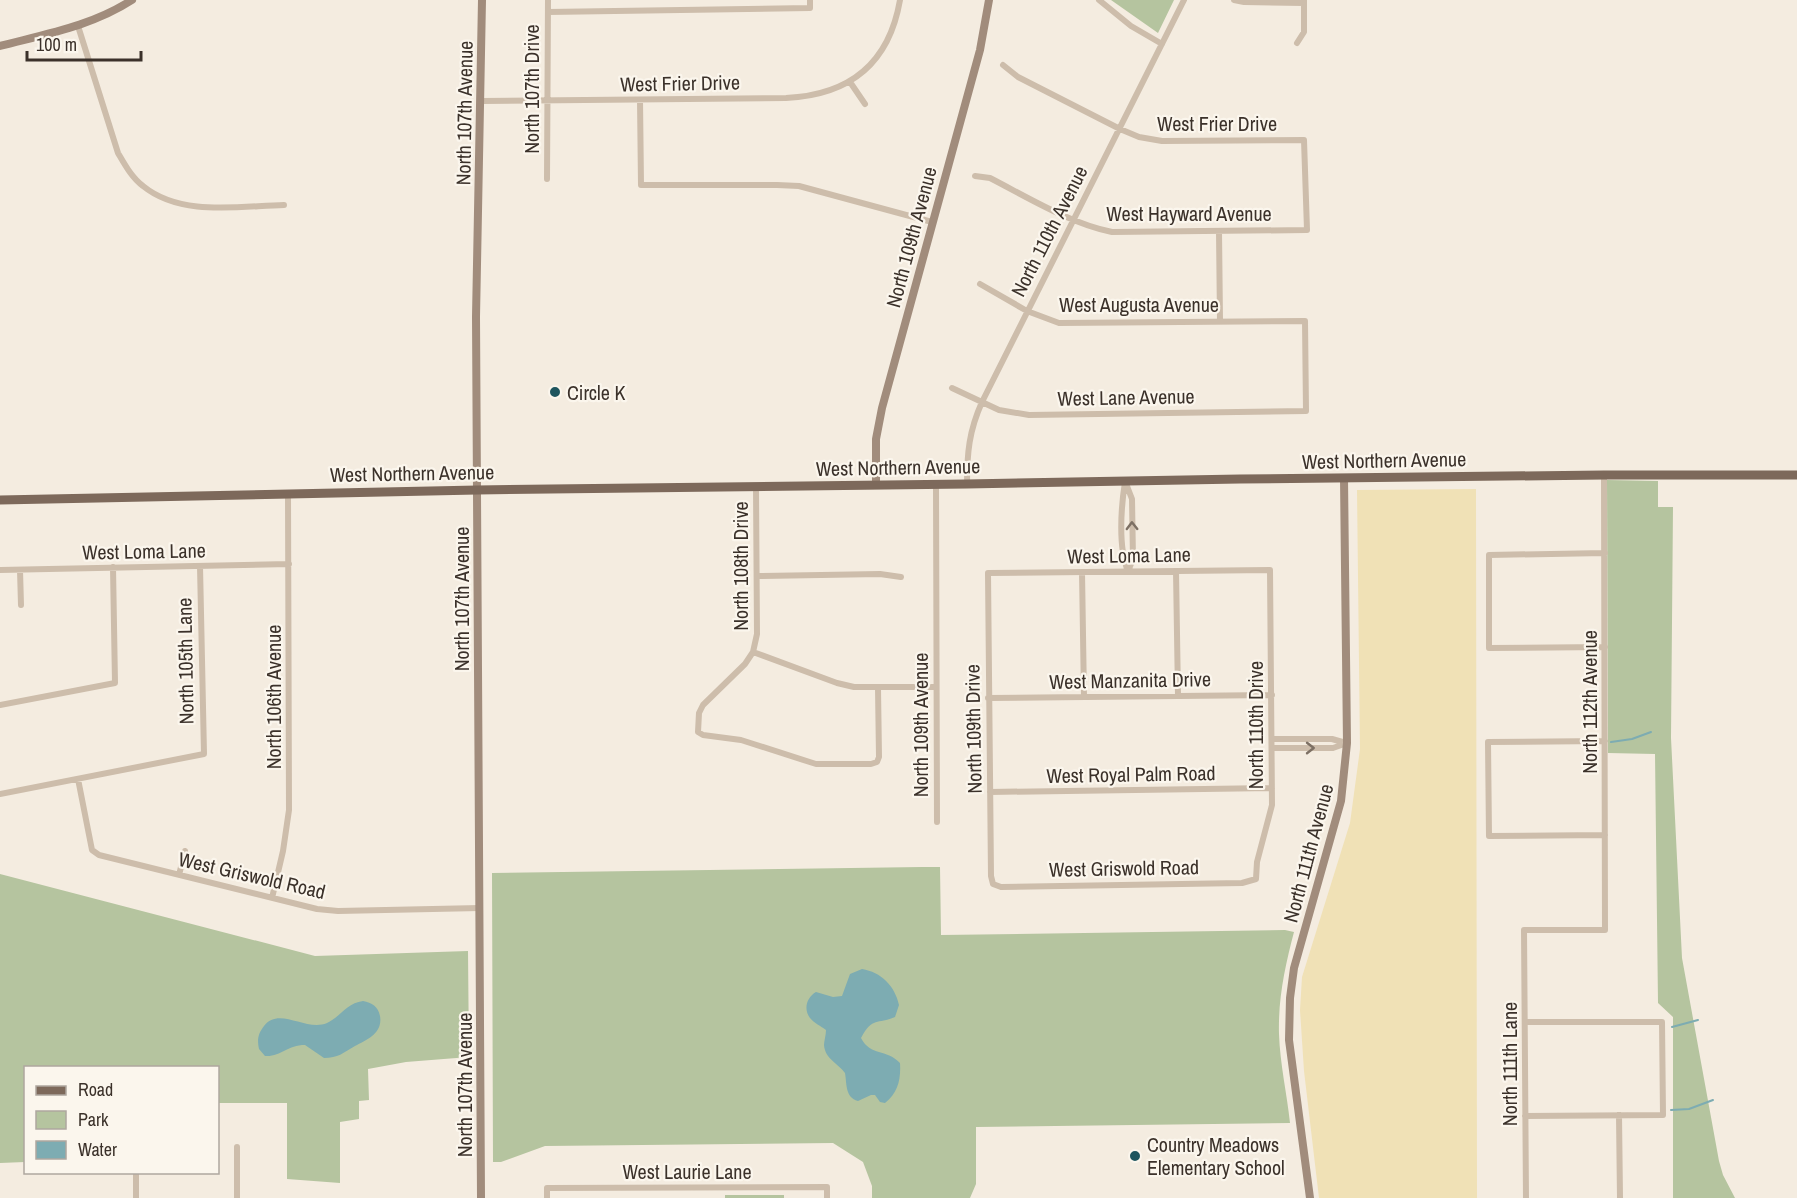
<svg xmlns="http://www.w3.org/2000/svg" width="1797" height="1198" font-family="'Archivo Narrow',sans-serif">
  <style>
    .green { fill: #b5c49f }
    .sand { fill: #f0e1b6 }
    .water { fill: #7dacb2 }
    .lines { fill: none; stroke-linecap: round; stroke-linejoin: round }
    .stream { stroke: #7dacb2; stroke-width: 2 }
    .street { stroke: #cdbdab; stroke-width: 6 }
    .secondary { stroke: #a18c7c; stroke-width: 8 }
    .primary { stroke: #7d695b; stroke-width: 9 }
    .oneway { stroke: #7d7064 }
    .poi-dot { fill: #1e555e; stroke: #fbf6ed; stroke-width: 2 }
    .labels { text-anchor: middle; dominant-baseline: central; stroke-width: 4.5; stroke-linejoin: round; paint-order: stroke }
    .street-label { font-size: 20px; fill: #3b312a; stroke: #fbf6ed }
    .poi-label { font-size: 20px; fill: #3b312a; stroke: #fbf6ed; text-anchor: start }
  </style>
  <rect width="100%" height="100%" fill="#f4ece0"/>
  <path class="green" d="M1111,0H1174L1158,33Z
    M1607,480L1658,481V507H1673L1671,738L1682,958L1719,1161L1723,1175L1735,1198H1673V1017L1658,1003L1655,754L1608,753Z
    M922,867H940L941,935L1285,930L1294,932C1285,966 1278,999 1279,1034C1280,1064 1287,1094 1290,1123L976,1127V1184L970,1198H872V1186L863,1162L833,1143L545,1146L501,1162H493L492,873Z
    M0,874L315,956L468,951L469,1057L406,1062L368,1069L369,1100L359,1101V1119L340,1122V1183L287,1179V1103H218V1068H26L25,1162L0,1163Z
    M725,1195H784V1198H725Z"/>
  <path class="sand" d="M1476,489L1477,1198H1319L1304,1071L1300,1010L1302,977L1350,823L1360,749L1357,490Z"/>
  <path class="water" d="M862,969C881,972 895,986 899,1005L895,1017C877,1025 873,1016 861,1038C871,1057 886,1048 900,1063C901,1079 898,1093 885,1103L880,1102L875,1095H871L858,1101C845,1097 847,1085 845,1073C838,1063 825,1059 824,1045C824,1041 826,1035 826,1030C821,1026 814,1023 810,1018C803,1009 807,997 816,992L833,997L842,996L850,974Z
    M363,1001C372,1003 378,1006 380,1016C383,1033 367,1040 355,1046C343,1053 338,1058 324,1058L305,1045C287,1045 281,1057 265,1056L259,1049C257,1039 258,1034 264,1026C279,1006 306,1032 327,1023C340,1017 347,1003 363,1001Z"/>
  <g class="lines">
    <path class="stream" d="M1611,742L1632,739L1651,732
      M1672,1027L1698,1020
      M1671,1110L1689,1109L1713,1100"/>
    <path class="street" d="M1099,0L1131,26L1162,44
      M1234,0L1244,2L1304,3
      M548,12L810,8V0
      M78,26L118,153C125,165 132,178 143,186C181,217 239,206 284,205
      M1297,43L1304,32V0
      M850,82L865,104
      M640,100L641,185H777L799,186L932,222
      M482,101L786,98C849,95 889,64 900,0
      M975,176L990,178C1029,198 1069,223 1112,232L1307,230L1304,140L1162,141L1139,137L1120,129L1018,77L1003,65
      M547,179L548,0
      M1219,231L1220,321
      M952,388L999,410L1029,415L1306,411L1305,321L1059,323L1027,311L980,284
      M1125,481L1132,499L1133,559L1128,571
      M1125,482C1121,507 1118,548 1128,571
      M967,484C967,453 969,431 982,402L1184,0
      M936,485L937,822
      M756,487L757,634L753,652L745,664L703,705L699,713L698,732L703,735L741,740L816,764H871L877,762L879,757L878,688
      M1605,553L1489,555V648L1605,647
      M0,570L289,564
      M20,570L21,605
      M1270,570L1272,805L1257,862L1256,879L1242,883L1001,887L993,884L991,876L988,573Z
      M1176,571L1178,696
      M1082,572L1084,697
      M757,576L880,574L901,577
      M753,652L837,683L854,687H936
      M988,698L1272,695
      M0,705L115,683L113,567
      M1272,739H1332L1346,743
      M1605,741L1488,742L1489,836L1605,835
      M1272,748H1333L1347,743
      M78,779L92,850L99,855L317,909L338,911L480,908
      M990,792L1272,788
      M0,794L204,754L200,566
      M179,875L185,851
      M272,898L283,851L289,810L288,494
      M1525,1022H1662L1663,1115L1525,1116
      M1619,1115L1620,1198
      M237,1147V1198
      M136,1198V1172
      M547,1198V1188L827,1187V1198
      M1526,1198L1524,930H1605L1604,475"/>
    <path class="secondary" d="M0,46C46,34 92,26 132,0
      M876,485V439L882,408L980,50L989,0
      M481,1198L476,317L482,0
      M1310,1198L1289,1040L1290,998L1294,968L1341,801L1347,743L1344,478"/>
    <path class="primary" d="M0,500L477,490L967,484L1240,479L1604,475H1797"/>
  </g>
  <defs><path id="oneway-chevron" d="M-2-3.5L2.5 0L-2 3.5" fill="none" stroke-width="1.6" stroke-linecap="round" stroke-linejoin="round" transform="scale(1.5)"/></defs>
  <g class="oneway">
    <use href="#oneway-chevron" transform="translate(1132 526) rotate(-91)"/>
    <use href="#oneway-chevron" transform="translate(1310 748)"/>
  </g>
  <g class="poi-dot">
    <circle cx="555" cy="392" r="6"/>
    <circle cx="1135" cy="1156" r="6"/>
  </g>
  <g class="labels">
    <g class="street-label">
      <text transform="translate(680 83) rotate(-1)">West Frier Drive</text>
      <text transform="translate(531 89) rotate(-90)">North 107th Drive</text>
      <text transform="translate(464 113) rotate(-89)">North 107th Avenue</text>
      <text x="1217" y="123">West Frier Drive</text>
      <text x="1189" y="213">West Hayward Avenue</text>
      <text transform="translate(1049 231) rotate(-63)">North 110th Avenue</text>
      <text transform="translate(911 237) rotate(-75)">North 109th Avenue</text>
      <text x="1139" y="304">West Augusta Avenue</text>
      <text transform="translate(1126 397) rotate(-1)">West Lane Avenue</text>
      <text transform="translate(1384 460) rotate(-1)">West Northern Avenue</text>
      <text transform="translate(898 467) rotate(-1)">West Northern Avenue</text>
      <text transform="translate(412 473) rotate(-1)">West Northern Avenue</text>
      <text transform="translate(144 551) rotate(-1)">West Loma Lane</text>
      <text transform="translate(1129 555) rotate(-1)">West Loma Lane</text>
      <text transform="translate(740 566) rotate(-90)">North 108th Drive</text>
      <text transform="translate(461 599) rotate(-90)">North 107th Avenue</text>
      <text transform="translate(185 661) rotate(-91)">North 105th Lane</text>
      <text transform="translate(1130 680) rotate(-1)">West Manzanita Drive</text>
      <text transform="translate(273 697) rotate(-90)">North 106th Avenue</text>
      <text transform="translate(1589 702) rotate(-90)">North 112th Avenue</text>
      <text transform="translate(920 725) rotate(-90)">North 109th Avenue</text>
      <text transform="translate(1255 725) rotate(-90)">North 110th Drive</text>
      <text transform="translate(973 729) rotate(-91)">North 109th Drive</text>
      <text transform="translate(1131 774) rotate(-1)">West Royal Palm Road</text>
      <text transform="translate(1308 853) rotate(-75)">North 111th Avenue</text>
      <text transform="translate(1124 868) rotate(-1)">West Griswold Road</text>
      <text transform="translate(252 875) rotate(13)">West Griswold Road</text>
      <text transform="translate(1509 1064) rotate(-90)">North 111th Lane</text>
      <text transform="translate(464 1085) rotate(-90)">North 107th Avenue</text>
      <text x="687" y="1171">West Laurie Lane</text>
    </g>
    <g class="poi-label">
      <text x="567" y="392">Circle K</text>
      <text x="1147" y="1144">Country Meadows<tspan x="1147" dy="23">Elementary School</tspan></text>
    </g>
  </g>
  <rect x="24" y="1066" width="195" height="108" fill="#fbf6ed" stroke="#aea79f" stroke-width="1.5"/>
  <rect x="36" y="1086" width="30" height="9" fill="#7d695b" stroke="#aea79f" stroke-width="1.5"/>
  <text x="78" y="1096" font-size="18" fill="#3b312a">Road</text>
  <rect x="36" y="1111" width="30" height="18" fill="#b5c49f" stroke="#aea79f" stroke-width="1.5"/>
  <text x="78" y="1126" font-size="18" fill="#3b312a">Park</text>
  <rect x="36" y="1141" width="30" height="18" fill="#7dacb2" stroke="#aea79f" stroke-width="1.5"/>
  <text x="78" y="1156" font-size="18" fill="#3b312a">Water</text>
  <path d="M27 51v9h114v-9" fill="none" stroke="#3b312a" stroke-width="3"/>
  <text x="36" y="51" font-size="18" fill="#3b312a" stroke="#fbf6ed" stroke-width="4.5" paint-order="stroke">100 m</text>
</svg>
